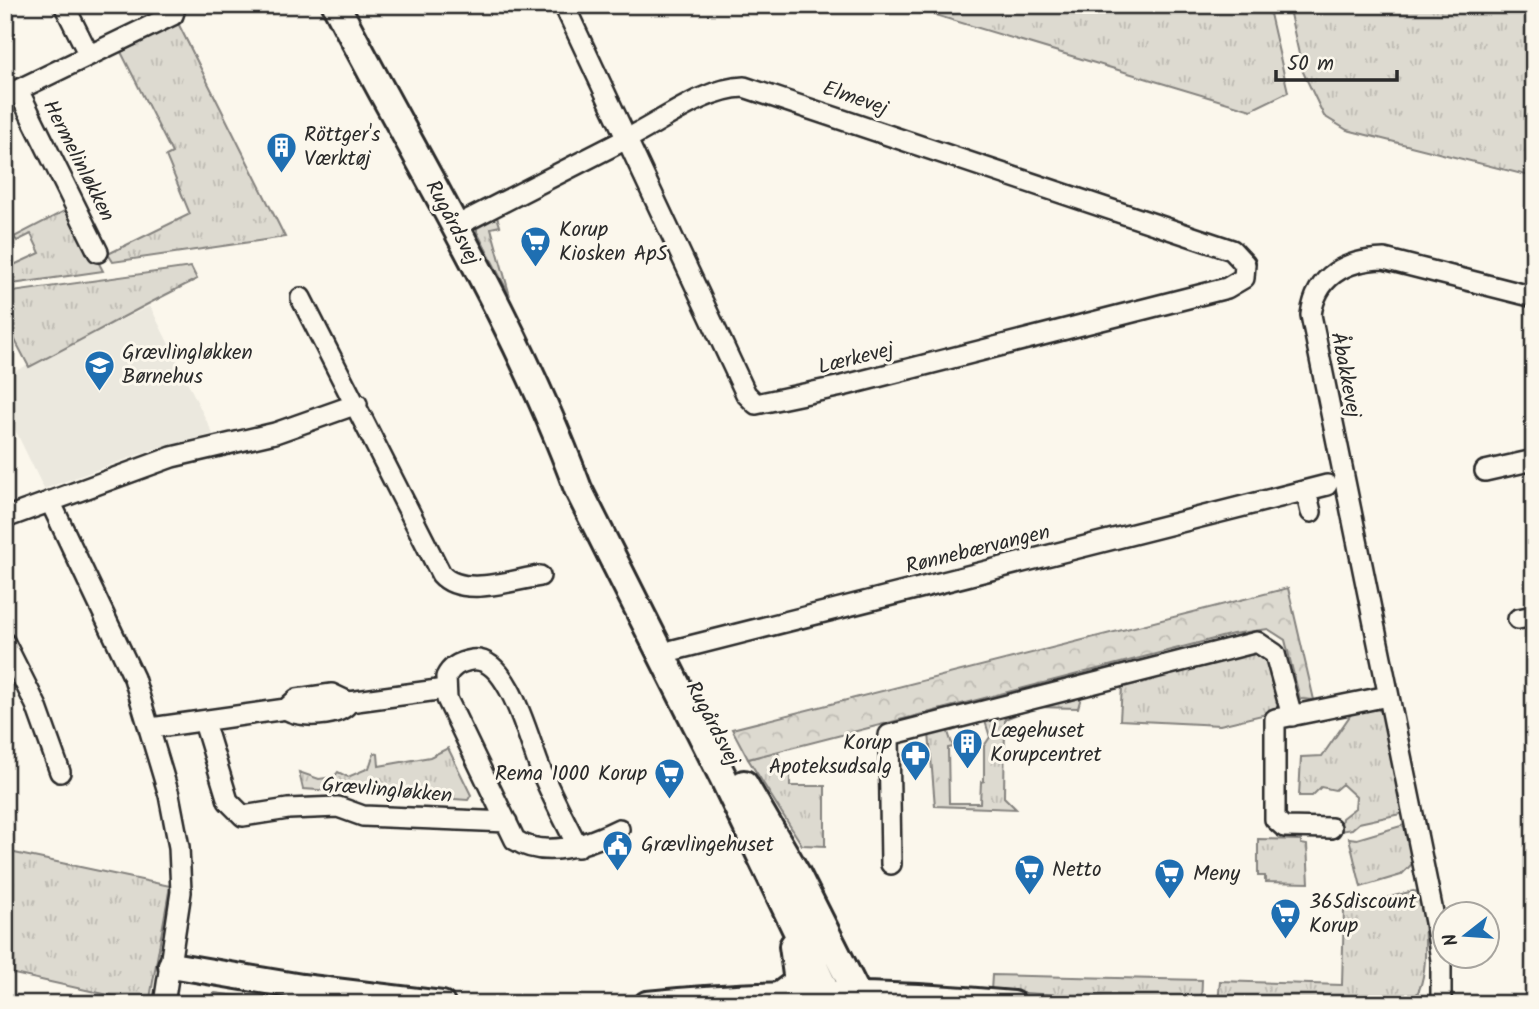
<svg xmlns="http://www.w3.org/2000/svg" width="1539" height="1009" font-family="Kalam,sans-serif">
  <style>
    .built { fill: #ebe8de }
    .grass { fill: url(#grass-tufts); stroke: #84827e; stroke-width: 2 }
    .forest { fill: url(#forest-crowns); stroke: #84827e; stroke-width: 2 }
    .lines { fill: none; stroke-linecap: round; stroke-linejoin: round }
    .minor-casing { stroke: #2b2b2b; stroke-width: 24 }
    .tertiary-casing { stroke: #2b2b2b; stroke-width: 30 }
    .secondary-casing { stroke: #2b2b2b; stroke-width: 32 }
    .minor { stroke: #fbf7ec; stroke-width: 19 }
    .tertiary { stroke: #fbf7ec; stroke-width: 24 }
    .secondary { stroke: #fbf7ec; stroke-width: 26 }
    .labels { text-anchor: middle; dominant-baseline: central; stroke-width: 6; stroke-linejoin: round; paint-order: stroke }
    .street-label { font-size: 21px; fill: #2b2b2b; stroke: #fbf7ec }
    .poi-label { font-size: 21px; fill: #2b2b2b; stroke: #fbf7ec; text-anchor: start }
  </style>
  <defs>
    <pattern id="grass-tufts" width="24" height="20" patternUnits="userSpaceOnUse" patternTransform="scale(1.75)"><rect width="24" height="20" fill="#dddad0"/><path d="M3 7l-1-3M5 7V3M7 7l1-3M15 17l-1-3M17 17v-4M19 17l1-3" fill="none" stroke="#bebbb3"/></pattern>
    <pattern id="forest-crowns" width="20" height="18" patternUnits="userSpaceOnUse" patternTransform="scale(1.75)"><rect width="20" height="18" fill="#dddad0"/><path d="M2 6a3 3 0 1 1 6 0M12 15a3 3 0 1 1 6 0" fill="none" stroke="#bebbb3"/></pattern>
  </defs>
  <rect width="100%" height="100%" fill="#fbf7ec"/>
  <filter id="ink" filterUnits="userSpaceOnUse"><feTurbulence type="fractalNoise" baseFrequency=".0143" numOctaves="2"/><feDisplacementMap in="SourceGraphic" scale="14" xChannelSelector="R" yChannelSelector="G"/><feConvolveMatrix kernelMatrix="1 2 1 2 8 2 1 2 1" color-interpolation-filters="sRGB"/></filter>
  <g filter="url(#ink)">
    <path class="built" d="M150,306L213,434L149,451L44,489L5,409V376Z"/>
    <path class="grass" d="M902,5H1268L1288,92L1251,110Z
      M1288,5H1534V177L1347,130L1324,116L1303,72Z
      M178,23L285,237L113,262L108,254L190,214L166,156L172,153L121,52Z
      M70,208L103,271L5,285V269L40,253L31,234L17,241L14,237Z
      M497,217L500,226L491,228L510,296L477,232V228Z
      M191,267L197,279C140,307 85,338 29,367L5,321V293Z
      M1256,652L1268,660L1279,702L1275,712L1220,725L1120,720L1122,686L1110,689L1114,686Z
      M1093,693L1081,697L1078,708L1035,707L1005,719L1004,797L1016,809L935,806L929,733L960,725L961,728L948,732L953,747L948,748L949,803H980L981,782L984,781V746L990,737L985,721L974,724L973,721Z
      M1374,706L1384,714L1405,813L1359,823L1352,829L1340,831L1342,818L1355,808L1356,797L1342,784L1335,790L1321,787L1312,796H1299L1301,757L1322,756L1354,710Z
      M448,748L471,795L468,800L303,789L299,772L319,779L334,777L338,772L348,777L369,768L374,753L378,754L379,766L430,757Z
      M778,751L782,770L790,771V786H825V846L802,845L748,759Z
      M1404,825L1408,827L1413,863L1401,875L1361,887L1349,838L1357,839Z
      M1258,839L1301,840V844L1307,845L1309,883L1265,882V876H1258Z
      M5,851L170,886L149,1004L5,972Z
      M1413,891L1419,892L1422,897C1424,925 1433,988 1408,1004H1218L1220,981L1342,985L1344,909Z
      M992,975L1202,980L1201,1004L991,991Z"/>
    <path class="forest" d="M1288,588L1314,700L1300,699L1285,640L1268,629L1233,634L748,759L732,729Z
      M215,993L296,1004H201Z"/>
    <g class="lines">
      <defs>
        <path id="minor" d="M64,5L89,55
          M18,90L98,252
          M5,96L173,15L176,5
          M454,227C514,196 576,165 636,134C668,117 707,88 744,87L1232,250L1245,264L1244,278L1227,288L842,386L756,404L746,394L564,5
          M301,298L441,574C462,598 512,580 540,576
          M1485,471L1534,460
          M1306,491L1311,512
          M50,501L134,678L169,795L179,847L181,892L164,1004
          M5,518L172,457L275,433L357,404
          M1518,619L1534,616
          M5,643L36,705L60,772
          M662,656L674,650L1327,485
          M286,709C299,719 341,717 349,702
          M204,722L228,801L243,816L288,809L338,807L363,816L507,822
          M151,728L286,709L297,699L332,694L349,702L445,689
          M1331,828L1284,827L1275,819V719L1388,696
          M578,847C565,821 551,795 540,768C529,742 509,655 472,660C460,662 451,666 446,677L447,699L515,840C546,860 591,843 619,829
          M891,864L889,735L1257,642L1275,654L1292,716
          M1441,1004V960L1436,927L1311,315C1316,275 1347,260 1384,259L1534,297"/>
        <path id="tertiary" d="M171,965L302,987L442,1004
          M647,1004C769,991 891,992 1013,1004"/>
        <path id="secondary" d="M336,5C417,162 518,324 578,489L723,777L832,1004
          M744,784L796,873L862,1004
          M782,994L798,982L793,946"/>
      </defs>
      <use href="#minor" class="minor-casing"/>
      <use href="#tertiary" class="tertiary-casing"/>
      <use href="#secondary" class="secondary-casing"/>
      <use href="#minor" class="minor"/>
      <use href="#tertiary" class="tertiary"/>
      <use href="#secondary" class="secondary"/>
    </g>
  </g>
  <defs>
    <symbol id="building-pin" viewBox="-11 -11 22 30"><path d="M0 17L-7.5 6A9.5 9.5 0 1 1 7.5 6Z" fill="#1f6fb2" stroke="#fbf7ec"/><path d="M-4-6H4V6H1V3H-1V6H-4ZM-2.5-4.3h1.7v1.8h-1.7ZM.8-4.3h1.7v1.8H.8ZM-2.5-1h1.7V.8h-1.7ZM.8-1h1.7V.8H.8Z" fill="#fff"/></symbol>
    <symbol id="supermarket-pin" viewBox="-11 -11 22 30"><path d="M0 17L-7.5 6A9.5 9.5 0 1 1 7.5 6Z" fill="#1f6fb2" stroke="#fbf7ec"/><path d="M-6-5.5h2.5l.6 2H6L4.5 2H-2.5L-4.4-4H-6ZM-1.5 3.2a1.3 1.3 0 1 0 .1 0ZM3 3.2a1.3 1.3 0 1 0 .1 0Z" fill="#fff"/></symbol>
    <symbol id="school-pin" viewBox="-11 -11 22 30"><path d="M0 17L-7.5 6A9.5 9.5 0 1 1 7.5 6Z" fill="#1f6fb2" stroke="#fbf7ec"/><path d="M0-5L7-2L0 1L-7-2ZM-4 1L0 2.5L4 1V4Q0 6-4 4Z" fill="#fff"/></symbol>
    <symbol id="pharmacy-pin" viewBox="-11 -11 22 30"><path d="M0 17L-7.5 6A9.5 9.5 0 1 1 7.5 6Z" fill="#1f6fb2" stroke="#fbf7ec"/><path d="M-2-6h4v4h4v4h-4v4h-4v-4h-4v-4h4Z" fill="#fff"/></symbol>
    <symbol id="civic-pin" viewBox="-11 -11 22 30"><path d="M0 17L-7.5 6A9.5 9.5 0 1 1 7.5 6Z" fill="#1f6fb2" stroke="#fbf7ec"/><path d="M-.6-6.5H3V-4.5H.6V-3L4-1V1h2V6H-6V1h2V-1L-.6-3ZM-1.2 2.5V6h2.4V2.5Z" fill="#fff"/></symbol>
  </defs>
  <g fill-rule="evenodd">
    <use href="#building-pin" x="264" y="130" width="35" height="47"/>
    <use href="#supermarket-pin" x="518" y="224" width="35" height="47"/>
    <use href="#school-pin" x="82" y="348" width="35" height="47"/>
    <use href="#building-pin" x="950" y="726" width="35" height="47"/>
    <use href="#pharmacy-pin" x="898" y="738" width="35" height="47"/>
    <use href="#supermarket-pin" x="652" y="756" width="35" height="47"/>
    <use href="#civic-pin" x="600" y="828" width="35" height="47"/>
    <use href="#supermarket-pin" x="1012" y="852" width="35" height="47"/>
    <use href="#supermarket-pin" x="1152" y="856" width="35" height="47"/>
    <use href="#supermarket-pin" x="1268" y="896" width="35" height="47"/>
  </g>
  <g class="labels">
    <g class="street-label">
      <text transform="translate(855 99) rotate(19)">Elmevej</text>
      <text transform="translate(78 161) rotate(63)">Hermelinløkken</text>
      <text transform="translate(452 223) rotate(62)">Rugårdsvej</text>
      <text transform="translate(856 359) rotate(-14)">Lærkevej</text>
      <text transform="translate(1345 375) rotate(79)">Åbakkevej</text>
      <text transform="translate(978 550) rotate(-14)">Rønnebærvangen</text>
      <text transform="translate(712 724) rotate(62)">Rugårdsvej</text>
      <text transform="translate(387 791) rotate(5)">Grævlingløkken</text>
    </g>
    <g class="poi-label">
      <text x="304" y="135">Röttger's<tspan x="304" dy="24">Værktøj</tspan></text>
      <text x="559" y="230">Korup<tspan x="559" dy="24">Kiosken ApS</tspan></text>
      <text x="122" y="353">Grævlingløkken<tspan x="122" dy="24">Børnehus</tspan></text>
      <text x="990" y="731">Lægehuset<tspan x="990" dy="24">Korupcentret</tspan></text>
      <text x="892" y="743" text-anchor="end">Korup<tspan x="892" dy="24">Apoteksudsalg</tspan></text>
      <text x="647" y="774" text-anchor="end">Rema 1000 Korup</text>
      <text x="641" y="845">Grævlingehuset</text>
      <text x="1052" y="870">Netto</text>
      <text x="1193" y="874">Meny</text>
      <text x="1309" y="902">365discount<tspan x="1309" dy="24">Korup</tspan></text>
    </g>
  </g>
  <rect width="1539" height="1009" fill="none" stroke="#fbf7ec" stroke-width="28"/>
  <rect x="14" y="14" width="1511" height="981" fill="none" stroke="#2b2b2b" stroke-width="2.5" filter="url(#ink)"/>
  <g transform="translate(1466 935) rotate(253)"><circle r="33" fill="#fbf7ec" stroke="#a8a59f" stroke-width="2"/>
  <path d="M0-5L12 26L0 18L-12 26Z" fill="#1f6fb2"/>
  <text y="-10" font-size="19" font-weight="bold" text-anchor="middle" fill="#2b2b2b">N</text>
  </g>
  <path d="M1276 70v10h121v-10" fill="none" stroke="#2b2b2b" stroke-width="3.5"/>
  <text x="1287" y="70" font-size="21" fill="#2b2b2b" stroke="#fbf7ec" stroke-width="5" paint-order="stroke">50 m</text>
</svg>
